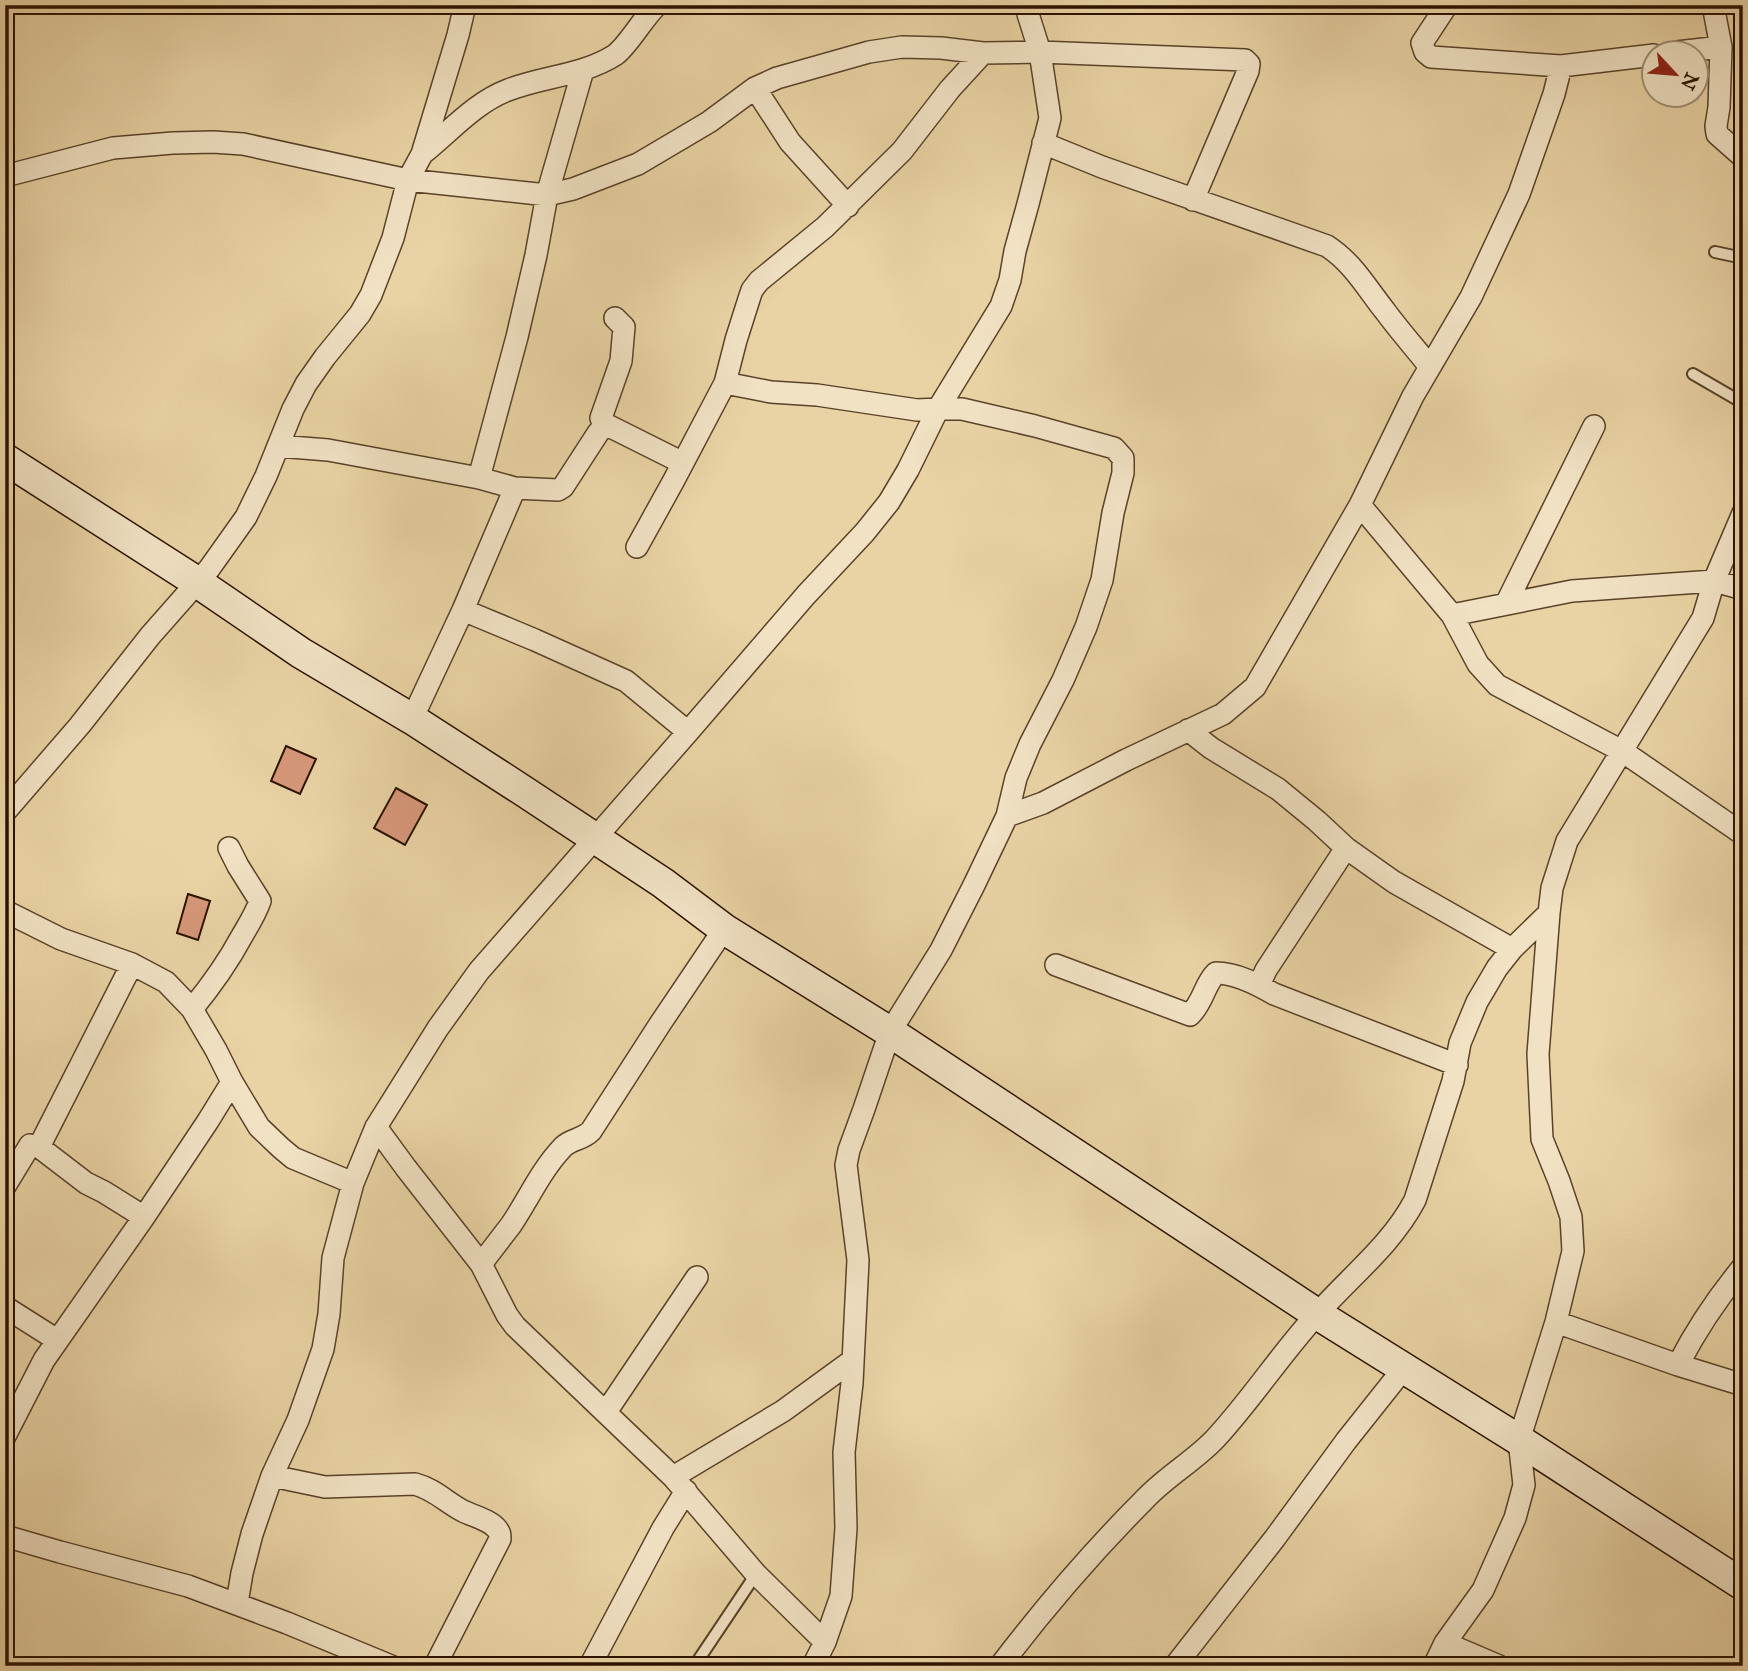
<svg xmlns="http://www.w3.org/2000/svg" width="1748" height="1671" font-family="'IM FELL Great Primer',serif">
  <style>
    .building { fill: #d7987a; stroke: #2b1200; stroke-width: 2 }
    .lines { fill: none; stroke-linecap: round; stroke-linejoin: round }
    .lane-casing { stroke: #5a4229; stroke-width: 14 }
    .street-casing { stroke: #5a4229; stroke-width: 24 }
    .secondary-casing { stroke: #2b1200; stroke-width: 33 }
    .lane { stroke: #f1e2c4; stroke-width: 10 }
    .street { stroke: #f1e2c4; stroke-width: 21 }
    .secondary { stroke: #f1e2c4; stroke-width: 30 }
  </style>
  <rect width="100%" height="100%" fill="#e9d3a4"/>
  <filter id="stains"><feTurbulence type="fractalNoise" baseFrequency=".00286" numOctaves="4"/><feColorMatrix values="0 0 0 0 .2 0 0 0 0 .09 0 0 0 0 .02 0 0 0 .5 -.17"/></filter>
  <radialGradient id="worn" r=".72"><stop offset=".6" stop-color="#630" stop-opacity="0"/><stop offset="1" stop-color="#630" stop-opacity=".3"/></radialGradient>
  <path class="building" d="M286,746L316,759L300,794L271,781Z
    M396,788L427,805L405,845L374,828Z
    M188,894L210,901L198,940L177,933Z"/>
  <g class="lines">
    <defs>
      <path id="lane" d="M1715,252L1743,258
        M1693,374L1743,403
        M695,1665L756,1574"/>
      <path id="street" d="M1447,5L1422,43L1425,52L1431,57L1561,66L1654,55
        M1713,5L1721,47L1719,107L1716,126L1717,134L1743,157
        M1677,52L1721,47
        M755,88L790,142L848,206
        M1043,143L1102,167L1327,246C1353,263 1366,287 1385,311C1399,330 1415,348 1430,367
        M422,154C450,132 474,103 508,90C543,76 582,76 615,55C628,46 643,18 657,5
        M5,176L113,148L173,143L213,142L243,144L408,180L547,195L573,189L638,164L709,122L755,88L777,78L869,52L902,47L941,48L983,53L1040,52L1245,60L1249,64L1248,71L1193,200
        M725,383L771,392L817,395L917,410L938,409H962L1035,426L1114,448L1123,458V473L1113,513L1102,580L1086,627L1063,680L1030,744L1016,778L1007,816L974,885L941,950L890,1032L864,1109L849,1150L846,1165L858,1260L852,1383L844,1452L846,1528L841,1596L825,1642L813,1666
        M604,426L601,418L621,361L624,327L615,318
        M604,426H609L683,463
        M278,446L328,450L479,478L515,488L558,490L563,487L598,433L604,426
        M479,478L517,337L536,255L547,195L583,70
        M1360,505L1452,615L1478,664L1497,685L1622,751L1743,834
        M637,547L674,480L725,383L736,340L749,299L752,290L759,281L825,227L902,151L950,89L983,53
        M1506,604L1594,426
        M463,610L535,640L626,681L688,732
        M1452,615L1572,591L1714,581L1743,589
        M412,719L463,610L515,488
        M1188,730L1211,748L1278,789L1317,821L1346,848L1394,882L1512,949L1549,913
        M5,812L80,725L150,636L209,569L246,517L266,476L293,409L306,384L325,357L360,314L371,295L393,238L408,180L422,154L458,35L465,5
        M1007,816L1043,803L1126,760L1223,714L1255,687L1360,505L1413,396L1471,297L1519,194L1554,94L1561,66
        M5,911L61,939L132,964L166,982L192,1009L216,1050L232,1082L259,1127L281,1148L293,1158L353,1183
        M1056,965L1190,1015C1204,1001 1204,985 1216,973C1236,973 1257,984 1274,994L1457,1065
        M1259,985L1266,970L1346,848
        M192,1009C211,986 228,962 242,936C249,924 256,913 260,901L238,866L229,848
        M376,1127L406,1168L481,1264L507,1315L515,1326L673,1477L756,1574L825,1642
        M39,1147L132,964
        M5,1186L30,1145L39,1147L86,1183L104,1192L144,1217
        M481,1264C491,1251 501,1238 511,1225C528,1200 541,1170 563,1147C571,1139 582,1140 591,1131L660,1024L724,929
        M5,1307L57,1340
        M1556,1322L1678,1365L1743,1385
        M1678,1365C1696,1330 1718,1297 1743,1267
        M606,1412L697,1277
        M5,1436L44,1360L144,1217L208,1121L232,1082
        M272,1476L325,1487L415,1484C434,1489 446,1502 463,1511C473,1516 490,1520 497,1529C500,1533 500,1534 500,1539L435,1666
        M673,1477L783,1411L853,1360
        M5,1536L60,1552L188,1586L287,1623L391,1666
        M237,1603L242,1573L252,1534L272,1476L298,1420L323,1349L329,1314L333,1258L353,1183L376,1127L438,1028L479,971L688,732L806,595L865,532L889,502L908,470L938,409L1001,306L1010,280L1015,251L1028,204L1050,118L1040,52L1028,14V5
        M1445,1643L1499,1666
        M590,1666L663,1528L686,1491
        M1000,1666C1045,1607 1094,1550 1146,1498C1167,1476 1194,1461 1215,1439C1252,1399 1282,1352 1319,1312C1352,1275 1392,1244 1415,1200L1453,1081L1460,1043L1477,1002L1497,968L1512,949
        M1175,1666L1275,1538L1346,1441L1404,1368
        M1434,1666L1445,1643L1483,1590L1515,1518L1524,1485L1519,1440L1556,1322L1573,1251L1571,1217L1559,1181L1542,1139L1538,1054L1549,913L1552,888L1567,841L1703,618L1714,581L1743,513"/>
      <path id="secondary" d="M5,459L197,582L301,653L412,719L522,790L663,883L724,929L890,1032L1317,1314L1519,1440L1743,1585"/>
    </defs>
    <use href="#lane" class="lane-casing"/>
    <use href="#street" class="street-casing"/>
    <use href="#secondary" class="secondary-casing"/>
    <use href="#lane" class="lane"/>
    <use href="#street" class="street"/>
    <use href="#secondary" class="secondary"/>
  </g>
  <rect width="1748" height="1671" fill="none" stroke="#e9d3a4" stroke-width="28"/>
  <rect x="7" y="7" width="1734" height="1657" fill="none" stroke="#2b1200" stroke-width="3.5"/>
  <rect x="14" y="14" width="1720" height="1643" fill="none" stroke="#2b1200" stroke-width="2"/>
  <g transform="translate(1675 74) rotate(116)"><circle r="33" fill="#f1e2c4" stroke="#a28f76" stroke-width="2"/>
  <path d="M0-5L12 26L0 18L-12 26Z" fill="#8f2418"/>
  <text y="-10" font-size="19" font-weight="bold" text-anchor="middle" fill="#2b1200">N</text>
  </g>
  <rect width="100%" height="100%" filter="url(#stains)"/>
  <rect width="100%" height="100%" fill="url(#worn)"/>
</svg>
